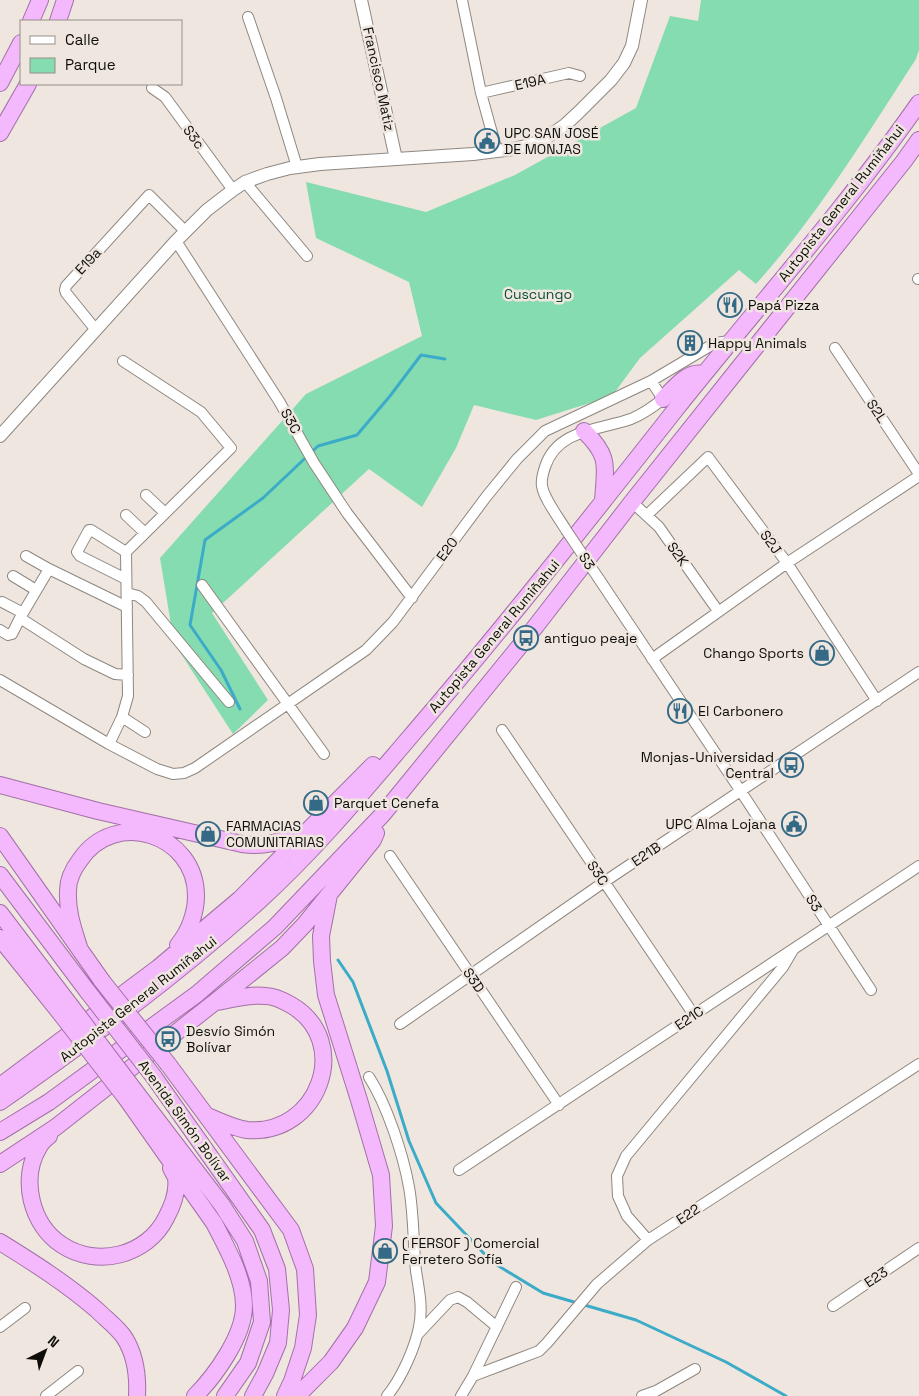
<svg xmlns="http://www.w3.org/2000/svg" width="919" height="1396" font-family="'Space Grotesk',sans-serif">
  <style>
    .green { fill: #86dcb1 }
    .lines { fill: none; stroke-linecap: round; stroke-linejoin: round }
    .stream { stroke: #3cabc8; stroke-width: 3 }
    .minor-casing { stroke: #8e8780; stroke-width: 12 }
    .tertiary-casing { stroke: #8e8780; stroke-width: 14 }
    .trunk-casing { stroke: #a270a7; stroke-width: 18 }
    .minor { stroke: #fff; stroke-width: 10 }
    .tertiary { stroke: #fff; stroke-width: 12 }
    .trunk { stroke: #f4b8fc; stroke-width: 16 }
    .minor-bridge-casing { stroke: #8e8780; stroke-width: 12; stroke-linecap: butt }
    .trunk-bridge-casing { stroke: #a270a7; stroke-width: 18; stroke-linecap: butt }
    .minor-bridge { stroke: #fff; stroke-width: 10 }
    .trunk-bridge { stroke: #f4b8fc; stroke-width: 16 }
    .labels { text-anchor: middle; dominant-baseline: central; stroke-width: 5; stroke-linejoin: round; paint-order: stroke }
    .street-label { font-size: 14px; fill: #0f0d0a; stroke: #eee6df }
    .poi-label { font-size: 14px; fill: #0f0d0a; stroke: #eee6df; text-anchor: start }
    .park-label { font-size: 14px; fill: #044e33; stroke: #eee6df }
  </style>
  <rect width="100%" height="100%" fill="#eee6df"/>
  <path class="green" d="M701,0H919V50L916,59C866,136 818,215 756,284L739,270L640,358L612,396L536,420L474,405L456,448L422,507L369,469L212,613L268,700L233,734L174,643L160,558L306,394L422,336L409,282L316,238L306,182L426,212L515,175L636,108L670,16L698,21Z"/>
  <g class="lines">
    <path class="stream" d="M240,709L221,670L190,625L205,540L263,498L318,446L357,435L390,396L421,355L445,359
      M338,960L353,982L387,1071L409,1141L436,1203L492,1262L543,1293L636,1320L726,1362L786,1396"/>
    <defs>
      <path id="minor" d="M462,0L481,93L497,151
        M248,17L276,98L297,167
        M152,88L165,97L233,190
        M481,93L569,73L580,76
        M245,182L307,256
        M176,241L279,401L314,463L347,513L412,598
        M918,279H919
        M96,330L66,293L65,290L66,286L149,195L185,231
        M835,348L919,474
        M146,495L165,513
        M632,502L659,527L718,611
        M126,515L145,533
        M647,515L708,457L787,563L877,701
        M566,530C559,518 544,499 542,486C541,480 543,473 545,467C557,429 600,430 631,419C643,414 653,407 663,399L651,381
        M126,552L91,530H89L77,552L80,556L126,579
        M26,556L49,569L127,607
        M49,569L20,618L84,659L115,674L128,675
        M13,576L36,590
        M599,579L738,787L871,990
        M202,585L324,754
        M127,593L138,596L146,602L229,702
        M2,602L23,613
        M0,630L8,635L12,634L20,618
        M652,659L787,563L919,476
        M0,680L109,744L157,769L173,774L184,773L195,768L366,650L393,622L486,497L517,459L545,431L651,381L715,343L730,341
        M122,717L145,732
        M502,730L694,1015
        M109,744L122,717L128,696L126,552L231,448L201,412L123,361
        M390,856L559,1105
        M400,1024L604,882L919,672
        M369,1077C387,1105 403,1154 409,1187C414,1215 413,1243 416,1271C419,1290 423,1308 419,1327C415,1348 401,1379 387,1396
        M459,1170L919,866
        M648,1240L627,1216L618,1196L617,1176L626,1156L783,967L793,950
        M833,1306L919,1248
        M0,1327L25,1308
        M418,1334L450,1300L458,1297L467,1302L497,1327
        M473,1376L539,1351L547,1343L597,1284L648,1240L919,1064
        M46,1396L78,1371
        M461,1396L473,1376L516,1287
        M642,1396L656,1391L695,1369"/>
      <path id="tertiary" d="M361,0L396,159
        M0,436L176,241L207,210L233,190L245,182L267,174L290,168L320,164L473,154L513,149L530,145L546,138L565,125L579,112L611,80L624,63L632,46L641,0"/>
      <path id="trunk" d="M31,21L40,0
        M58,21L65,0
        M0,83L21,43
        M0,133L28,84
        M663,399C674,389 687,370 703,374
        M584,431C611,457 605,467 603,501
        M0,785L98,811L242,844C263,847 279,843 298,834
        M0,836L102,981
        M0,875L88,992
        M0,913L70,1005
        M0,938L61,1014
        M79,947C73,928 67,911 68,891C68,880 73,869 80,860C115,808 196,834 196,896C196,913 189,932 178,945
        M168,1064L291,1230L305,1269L308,1315L303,1348L292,1381L285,1396
        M154,1077L262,1230L277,1269L281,1310L278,1343L265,1374L253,1396
        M0,1086L158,968L240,899L373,765
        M135,1091L222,1205L245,1241L259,1281L262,1322L248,1363L225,1396
        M126,1098L214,1223C227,1248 244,1278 244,1306C244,1336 215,1376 195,1396
        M0,1102C90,1039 179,974 260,900C312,853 358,798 404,744C498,635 587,522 676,409C757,307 845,209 919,103
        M207,1116C220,1121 233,1128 247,1130C319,1136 353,1041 291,1005C284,1001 275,996 266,996C250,994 233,999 217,1002
        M0,1132L49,1102L197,994L275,927L383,814L532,631L632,502L904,161L919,140
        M49,1136C45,1139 41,1143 39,1147C20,1179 31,1225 62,1245C97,1268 147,1256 166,1218C172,1207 178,1192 176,1178C175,1175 172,1171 171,1168
        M0,1164L56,1127L215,1002L282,948L305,924L373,840L376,833
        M0,1242C34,1263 67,1284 97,1310C106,1319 117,1327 124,1337C135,1354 138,1377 137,1396
        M297,1396L331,1362L355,1328L377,1282L384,1226L381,1175L359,1100L326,995L322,961L321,936L329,895"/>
    </defs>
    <use href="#minor" class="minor-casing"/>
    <use href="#tertiary" class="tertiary-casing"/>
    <use href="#trunk" class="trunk-casing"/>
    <use href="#minor" class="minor"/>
    <use href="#tertiary" class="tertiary"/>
    <use href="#trunk" class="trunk"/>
    <defs>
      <path id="minor-bridge" d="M566,530L599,579"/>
      <path id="trunk-bridge" d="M102,981L168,1064
        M88,992L154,1077
        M70,1005L135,1091
        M61,1014L126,1098"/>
    </defs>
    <use href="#minor-bridge" class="minor-bridge-casing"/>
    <use href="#trunk-bridge" class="trunk-bridge-casing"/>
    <use href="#minor-bridge" class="minor-bridge"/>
    <use href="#trunk-bridge" class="trunk-bridge"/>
  </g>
  <defs>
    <symbol id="civic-ring" viewBox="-11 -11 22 22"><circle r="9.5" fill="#eee6df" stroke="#346a86" stroke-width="1.5"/><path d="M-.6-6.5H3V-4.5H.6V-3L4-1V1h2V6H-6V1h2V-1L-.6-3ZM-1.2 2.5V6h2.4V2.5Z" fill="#346a86"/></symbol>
    <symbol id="restaurant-ring" viewBox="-11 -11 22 22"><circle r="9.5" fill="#eee6df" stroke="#346a86" stroke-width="1.5"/><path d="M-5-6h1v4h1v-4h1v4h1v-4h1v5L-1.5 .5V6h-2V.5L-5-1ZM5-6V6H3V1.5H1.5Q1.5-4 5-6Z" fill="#346a86"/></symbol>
    <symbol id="building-ring" viewBox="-11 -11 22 22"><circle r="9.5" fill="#eee6df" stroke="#346a86" stroke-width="1.5"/><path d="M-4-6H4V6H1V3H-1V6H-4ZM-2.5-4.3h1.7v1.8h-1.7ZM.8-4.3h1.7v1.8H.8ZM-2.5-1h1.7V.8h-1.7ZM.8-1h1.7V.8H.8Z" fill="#346a86"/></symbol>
    <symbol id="bus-ring" viewBox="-11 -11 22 22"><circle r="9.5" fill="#eee6df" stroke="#346a86" stroke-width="1.5"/><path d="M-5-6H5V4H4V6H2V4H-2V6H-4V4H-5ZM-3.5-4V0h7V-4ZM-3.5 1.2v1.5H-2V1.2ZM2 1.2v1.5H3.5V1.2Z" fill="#346a86"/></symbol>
    <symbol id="shop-ring" viewBox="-11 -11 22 22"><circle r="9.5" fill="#eee6df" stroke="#346a86" stroke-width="1.5"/><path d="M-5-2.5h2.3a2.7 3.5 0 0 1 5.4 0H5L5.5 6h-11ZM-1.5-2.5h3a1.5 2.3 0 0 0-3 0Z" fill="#346a86"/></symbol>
  </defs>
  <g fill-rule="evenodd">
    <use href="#civic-ring" x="473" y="127" width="28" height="28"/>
    <use href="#restaurant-ring" x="716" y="291" width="28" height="28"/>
    <use href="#building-ring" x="676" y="329" width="28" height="28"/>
    <use href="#bus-ring" x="512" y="624" width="28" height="28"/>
    <use href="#shop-ring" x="808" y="639" width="28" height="28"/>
    <use href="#restaurant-ring" x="666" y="697" width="28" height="28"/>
    <use href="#bus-ring" x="777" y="751" width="28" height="28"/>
    <use href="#shop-ring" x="302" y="789" width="28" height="28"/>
    <use href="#civic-ring" x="780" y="810" width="28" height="28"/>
    <use href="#shop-ring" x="194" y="820" width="28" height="28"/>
    <use href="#bus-ring" x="154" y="1025" width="28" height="28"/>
    <use href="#shop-ring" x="371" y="1237" width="28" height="28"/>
  </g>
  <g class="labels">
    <g class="street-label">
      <text transform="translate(379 79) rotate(78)">Francisco Matiz</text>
      <text transform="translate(530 82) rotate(-13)">E19A</text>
      <text transform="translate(194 137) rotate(54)">S3c</text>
      <text transform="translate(841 203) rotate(-52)">Autopista General Rumiñahui</text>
      <text transform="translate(88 261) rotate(-47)">E19a</text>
      <text transform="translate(877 411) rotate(56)">S2L</text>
      <text transform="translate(291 421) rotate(61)">S3C</text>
      <text transform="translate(771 542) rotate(54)">S2J</text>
      <text transform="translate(447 549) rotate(-54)">E20</text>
      <text transform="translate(678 554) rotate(55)">S2K</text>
      <text transform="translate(587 561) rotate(57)">S3</text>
      <text transform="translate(494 636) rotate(-50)">Autopista General Rumiñahui</text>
      <text transform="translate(646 854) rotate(-34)">E21B</text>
      <text transform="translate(598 873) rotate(56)">S3C</text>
      <text transform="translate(814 903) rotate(57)">S3</text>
      <text transform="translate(474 980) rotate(56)">S3D</text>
      <text transform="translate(138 999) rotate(-38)">Autopista General Rumiñahui</text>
      <text transform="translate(689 1018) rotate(-34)">E21C</text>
      <text transform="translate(185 1121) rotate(54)">Avenida Simón Bolívar</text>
      <text transform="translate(688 1214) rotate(-33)">E22</text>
      <text transform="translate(876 1277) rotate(-34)">E23</text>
    </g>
    <g class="poi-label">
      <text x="504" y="133">UPC SAN JOSÉ<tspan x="504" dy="16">DE MONJAS</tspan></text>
      <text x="748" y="305">Papá Pizza</text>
      <text x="708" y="343">Happy Animals</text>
      <text x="544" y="638">antiguo peaje</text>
      <text x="804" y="653" text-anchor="end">Chango Sports</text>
      <text x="698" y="711">El Carbonero</text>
      <text x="774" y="757" text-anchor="end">Monjas-Universidad<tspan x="774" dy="16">Central</tspan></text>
      <text x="334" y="803">Parquet Cenefa</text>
      <text x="776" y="824" text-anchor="end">UPC Alma Lojana</text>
      <text x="226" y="826">FARMACIAS<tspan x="226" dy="16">COMUNITARIAS</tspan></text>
      <text x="186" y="1031">Desvío Simón<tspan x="186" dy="16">Bolívar</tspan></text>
      <text x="402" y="1243">( FERSOF ) Comercial<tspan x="402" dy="16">Ferretero Sofía</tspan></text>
    </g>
    <g class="park-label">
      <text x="538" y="294">Cuscungo</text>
    </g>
  </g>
  <rect x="20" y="20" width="162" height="65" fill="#eee6df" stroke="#958f8a"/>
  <rect x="30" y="36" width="25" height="8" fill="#ffffff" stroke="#958f8a"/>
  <text x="65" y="45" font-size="15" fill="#0f0d0a">Calle</text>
  <rect x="30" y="58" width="25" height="15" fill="#86dcb1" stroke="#958f8a"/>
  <text x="65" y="70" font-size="15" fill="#0f0d0a">Parque</text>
  <g transform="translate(45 1351) rotate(42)" stroke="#eee6df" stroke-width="4" paint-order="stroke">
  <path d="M0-4L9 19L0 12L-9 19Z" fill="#0f0d0a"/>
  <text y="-8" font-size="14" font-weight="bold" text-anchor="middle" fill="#0f0d0a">N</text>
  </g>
</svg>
